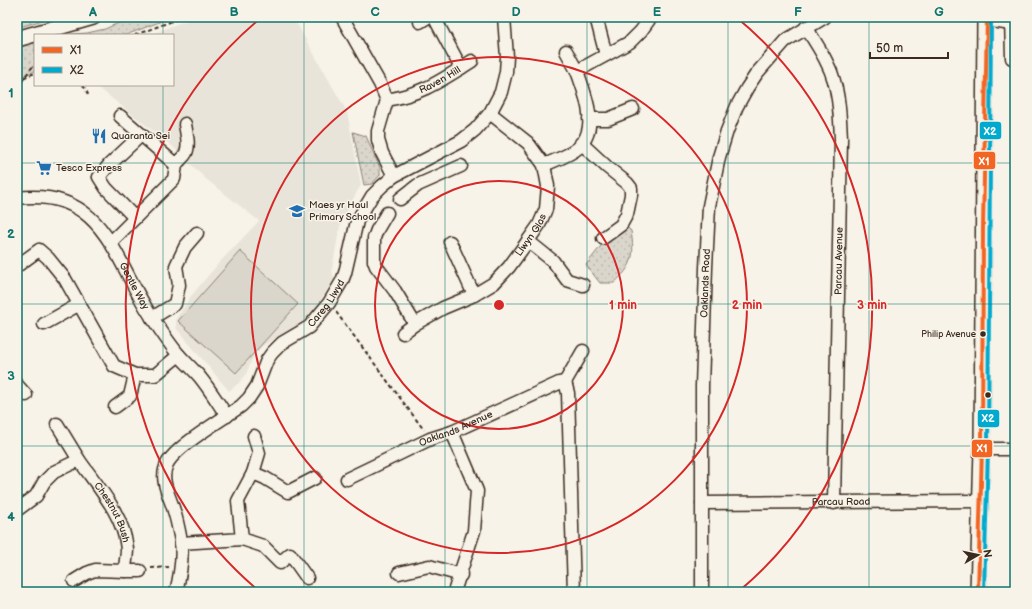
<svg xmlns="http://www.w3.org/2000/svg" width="1032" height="609" font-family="'Balsamiq Sans',sans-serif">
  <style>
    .built { fill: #e9e4d9 }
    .grass { fill: url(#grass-dots); stroke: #8b8074 }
    .garden { fill: #dbd6cb; stroke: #8b8074 }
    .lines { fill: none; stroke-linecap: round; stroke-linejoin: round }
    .minor-casing { stroke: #3b2a1e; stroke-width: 15 }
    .major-casing { stroke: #3b2a1e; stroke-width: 18 }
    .path { stroke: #3b2a1e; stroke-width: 2; stroke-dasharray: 4 3; stroke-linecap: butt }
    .minor { stroke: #f7f3e8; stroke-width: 12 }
    .major { stroke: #f7f3e8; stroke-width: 15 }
    .bus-1-casing { stroke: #f7f3e8; stroke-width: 7 }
    .bus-2-casing { stroke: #f7f3e8; stroke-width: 7 }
    .bus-1 { stroke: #f26522; stroke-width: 4 }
    .bus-2 { stroke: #00a9ce; stroke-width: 4 }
    .grid { fill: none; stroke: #0f766e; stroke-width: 1; stroke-opacity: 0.55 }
    .ring { fill: none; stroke: #d62828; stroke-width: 2 }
    .bus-dot { fill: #3b2a1e; stroke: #f7f3e8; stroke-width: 1.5 }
    .labels { text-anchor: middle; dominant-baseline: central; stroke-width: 3; stroke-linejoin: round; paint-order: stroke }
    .bus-label { font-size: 9px; fill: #3b2a1e; stroke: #f7f3e8; text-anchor: end }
    .street-label { font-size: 10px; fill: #3b2a1e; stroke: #f7f3e8 }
    .poi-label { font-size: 10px; fill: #3b2a1e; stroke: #f7f3e8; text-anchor: start }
    .centre { fill: #d62828; stroke: #f7f3e8; stroke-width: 2 }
    .ring-label { font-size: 12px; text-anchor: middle; font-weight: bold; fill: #d62828; stroke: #f7f3e8; stroke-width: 3; stroke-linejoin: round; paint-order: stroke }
    .line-badge { stroke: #f7f3e8; stroke-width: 1.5 }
    .badge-label { font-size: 11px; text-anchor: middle; font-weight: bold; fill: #fff }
    .neatline { fill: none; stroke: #0f766e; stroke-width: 1.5 }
    .grid-label { font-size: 13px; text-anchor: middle; font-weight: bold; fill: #0f766e }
  </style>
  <defs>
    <pattern id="grass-dots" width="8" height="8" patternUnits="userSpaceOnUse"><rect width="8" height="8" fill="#dbd6cb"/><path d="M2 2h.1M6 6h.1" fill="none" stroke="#bdb8ae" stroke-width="1.8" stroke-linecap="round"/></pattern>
  </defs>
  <rect width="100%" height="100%" fill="#f7f3e8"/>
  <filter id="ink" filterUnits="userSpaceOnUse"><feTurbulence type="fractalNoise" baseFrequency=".025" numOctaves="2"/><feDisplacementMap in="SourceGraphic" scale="8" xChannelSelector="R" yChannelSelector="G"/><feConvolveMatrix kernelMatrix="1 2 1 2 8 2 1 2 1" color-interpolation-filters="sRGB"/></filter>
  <g filter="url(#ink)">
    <path class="built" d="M195,17H293L347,112L361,185L352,201L340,226L332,269L334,279L317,306L305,320L261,347L253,357L246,374L239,383L229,391L176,328V319L191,296L218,264L259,221L206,179L172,146L95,85H173V35H149Z"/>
    <path class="grass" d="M17,17H52L17,28Z
      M132,17H172L126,35H58L87,33L105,29Z
      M35,41V71L17,78V47Z
      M353,132L366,136L380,168V175L372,184L364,185Z
      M628,228L631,231C635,256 633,266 614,283H600L586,265L604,242Z"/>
    <path class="garden" d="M240,251L298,304L236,373L178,321Z"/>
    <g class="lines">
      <defs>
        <g id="minor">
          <path d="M342,17L380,84L387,100L378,131V140L382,153L394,176"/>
          <path d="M596,17L606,55"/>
          <path d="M1011,17L1012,58"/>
          <path d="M986,20L1011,24"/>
          <path d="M420,22L428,17"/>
          <path d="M806,27C813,39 821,50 827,63C839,86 840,114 841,139L834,503"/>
          <path d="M566,51L577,71"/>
          <path d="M461,68L472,61"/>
          <path id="s1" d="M387,100C419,94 434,85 461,68L434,17"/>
          <path d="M589,119H608L633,109"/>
          <path d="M581,143L607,167L627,183L631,188V195L627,214L621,225L603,238"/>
          <path d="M176,165C179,160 184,157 186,153C190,144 186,132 185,124"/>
          <path d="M544,165C555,160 569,156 578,148C600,128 585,94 577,71L630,42L641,31L651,17"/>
          <path id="s2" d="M17,198C106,187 114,262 153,319C161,331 169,343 178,354C185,362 192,368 199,376C209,388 218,403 227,416"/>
          <path d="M400,199L418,185L461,166"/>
          <path d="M387,213L377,230L374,238V261L376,266L395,291L415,324"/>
          <path d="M135,218L106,188L99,177L109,165L141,135"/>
          <path d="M528,241L553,261L567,280L583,285"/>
          <path d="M111,242L174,179L176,165L120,116"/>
          <path d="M450,242L474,295"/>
          <path d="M17,266L39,250L48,258L65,279L114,366L135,375H155L179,355"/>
          <path d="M152,318L175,304L179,285L176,266L185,247L197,233"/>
          <path d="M44,324L78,305"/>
          <path id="s3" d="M403,333L415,324L443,308L474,295L494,283L509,267L525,245L539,225L546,209L548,186L544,165L528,143L490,113"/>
          <path d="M565,382L583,351"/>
          <path d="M17,385L26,395"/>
          <path d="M115,407L130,396L135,375"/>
          <path d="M57,424L79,460"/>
          <path d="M452,432L477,491L474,531L454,592"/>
          <path d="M982,449H1015"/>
          <path d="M253,473L259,453L254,436"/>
          <path id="s4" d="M347,479L430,439L452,432L559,383L565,382L568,393L574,592"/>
          <path id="s5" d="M702,503L980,501"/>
          <path id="s6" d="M17,510L36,496L44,482L54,472L79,460C98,487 124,515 127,549C127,556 125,564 125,571L95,570L87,573L74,581"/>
          <path d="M242,539L263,546L280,563L290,554L307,578"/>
          <path d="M181,543L242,539L238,501L253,473L265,478L288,492L315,478"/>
          <path d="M125,571H140"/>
          <path d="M399,573L429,566L461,575"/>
          <path id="s7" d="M176,592C180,576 183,557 181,541C179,531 177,520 174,511C170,496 159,480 167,464C176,446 223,419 241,406L249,398L257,386L267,360L272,353L282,343L309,327L329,303L342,281L345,273L357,221L372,196L382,186L394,176L461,141L475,130L490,113L501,92L506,72L507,57L504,17"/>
          <path id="s8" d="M702,592V386L706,268L709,206L719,157L727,131L737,106L747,88L757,73L785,41L825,17"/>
        </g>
        <path id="major" d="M17,39L93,17
          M978,592L982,449L985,17"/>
      </defs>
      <use href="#minor" class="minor-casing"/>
      <use href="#major" class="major-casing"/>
      <path class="path" d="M135,35L183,17
        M17,80L35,73
        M83,85L89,96
        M17,86C25,80 27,71 35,65
        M336,312L424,430
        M151,568L170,567"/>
      <use href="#minor" class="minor"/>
      <use href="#major" class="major"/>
      <defs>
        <path id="bus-1" d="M978,592L982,449L983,229L987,17"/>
        <path id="bus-2" d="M984,592L988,449L991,17"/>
      </defs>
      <use href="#bus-1" class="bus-1-casing"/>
      <use href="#bus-2" class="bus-2-casing"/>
      <use href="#bus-1" class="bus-1"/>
      <use href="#bus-2" class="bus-2"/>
    </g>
  </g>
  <path class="grid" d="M163,17V35M304,17V592M445,17V592M587,17V592M728,17V592M869,17V592M163,85V592M17,163H1015M17,304H1015M17,446H1015"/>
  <g class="ring">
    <circle cx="499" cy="305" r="124"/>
    <circle cx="499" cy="305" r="248"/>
    <path d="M259 591A373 373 0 0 1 262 17M736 17A373 373 0 0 1 739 591"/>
  </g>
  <defs>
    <symbol id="restaurant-bare" viewBox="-9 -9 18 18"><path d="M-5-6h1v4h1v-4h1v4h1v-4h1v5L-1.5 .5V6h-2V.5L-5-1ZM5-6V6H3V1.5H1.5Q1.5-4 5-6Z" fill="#1f6fb2" stroke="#f7f3e8" stroke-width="2.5" paint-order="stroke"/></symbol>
    <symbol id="supermarket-bare" viewBox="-9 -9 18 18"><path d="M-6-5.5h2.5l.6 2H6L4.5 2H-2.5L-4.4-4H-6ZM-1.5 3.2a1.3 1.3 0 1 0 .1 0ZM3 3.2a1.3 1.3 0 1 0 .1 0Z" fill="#1f6fb2" stroke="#f7f3e8" stroke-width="2.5" paint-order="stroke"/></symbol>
    <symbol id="school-bare" viewBox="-9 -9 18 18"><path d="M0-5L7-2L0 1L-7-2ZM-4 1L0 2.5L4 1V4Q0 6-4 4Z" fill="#1f6fb2" stroke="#f7f3e8" stroke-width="2.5" paint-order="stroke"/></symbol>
  </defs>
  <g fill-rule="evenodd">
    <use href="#restaurant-bare" x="88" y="125" width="22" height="22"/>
    <use href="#supermarket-bare" x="33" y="157" width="22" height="22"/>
    <use href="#school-bare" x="286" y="200" width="22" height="22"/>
  </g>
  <g class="bus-dot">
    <circle cx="983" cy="334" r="3.5"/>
    <circle cx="988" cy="395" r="3.5"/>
  </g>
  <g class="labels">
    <g class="bus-label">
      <text x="976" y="334">Philip Avenue</text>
    </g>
    <g class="street-label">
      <text stroke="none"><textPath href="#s1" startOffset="57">Raven Hill</textPath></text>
      <text stroke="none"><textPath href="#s3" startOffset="165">Llwyn Glas</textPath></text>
      <text transform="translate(839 261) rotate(-89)">Parcau Avenue</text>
      <text stroke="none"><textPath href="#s8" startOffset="309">Oaklands Road</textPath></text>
      <text stroke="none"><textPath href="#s2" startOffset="160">Gentle Way</textPath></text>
      <text stroke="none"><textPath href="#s7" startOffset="363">Careg Llwyd</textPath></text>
      <text stroke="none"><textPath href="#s4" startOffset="120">Oaklands Avenue</textPath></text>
      <text stroke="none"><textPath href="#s5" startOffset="139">Parcau Road</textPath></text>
      <text stroke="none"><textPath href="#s6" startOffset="144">Chestnut Bush</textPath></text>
    </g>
    <g class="poi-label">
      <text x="111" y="136">Quaranta Sei</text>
      <text x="56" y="168">Tesco Express</text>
      <text x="309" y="205">Maes yr Haul<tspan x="309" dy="12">Primary School</tspan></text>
    </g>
  </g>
  <circle cx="499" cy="305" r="6" class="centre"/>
  <g class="ring-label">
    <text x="623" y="309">1 min</text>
    <text x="747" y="309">2 min</text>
    <text x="872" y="309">3 min</text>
  </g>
  <g class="line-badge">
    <rect x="979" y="121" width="23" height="19" rx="4" fill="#00a9ce"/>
    <rect x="973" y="151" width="23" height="19" rx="4" fill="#f26522"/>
    <rect x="977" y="409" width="23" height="19" rx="4" fill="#00a9ce"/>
    <rect x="971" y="439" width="22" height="19" rx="4" fill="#f26522"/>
  </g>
  <g class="badge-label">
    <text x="990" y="135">X2</text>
    <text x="984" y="165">X1</text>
    <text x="988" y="422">X2</text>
    <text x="982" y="452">X1</text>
  </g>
  <rect width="1032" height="609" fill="none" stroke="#f7f3e8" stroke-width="44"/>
  <rect x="34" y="34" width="140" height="52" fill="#f7f3e8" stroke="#aca397"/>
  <rect x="42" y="47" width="20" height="6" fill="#f26522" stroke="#aca397"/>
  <text x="70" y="54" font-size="12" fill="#3b2a1e">X1</text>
  <rect x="42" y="67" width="20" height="6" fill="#00a9ce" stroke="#aca397"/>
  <text x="70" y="74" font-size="12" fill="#3b2a1e">X2</text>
  <g transform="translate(978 555) rotate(81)" stroke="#f7f3e8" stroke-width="3" paint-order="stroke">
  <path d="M0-3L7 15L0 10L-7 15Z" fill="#3b2a1e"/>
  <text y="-6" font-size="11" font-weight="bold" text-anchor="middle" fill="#3b2a1e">N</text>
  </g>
  <path d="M870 52v6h78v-6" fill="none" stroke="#3b2a1e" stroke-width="2"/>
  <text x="876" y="52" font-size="12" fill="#3b2a1e" stroke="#f7f3e8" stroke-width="3" paint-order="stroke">50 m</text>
  <rect x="22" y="22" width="988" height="565" class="neatline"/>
  <g class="grid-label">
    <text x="93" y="16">A</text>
    <text x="234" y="16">B</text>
    <text x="375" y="16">C</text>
    <text x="516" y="16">D</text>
    <text x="657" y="16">E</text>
    <text x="798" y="16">F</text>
    <text x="939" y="16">G</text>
    <text x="11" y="97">1</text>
    <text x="11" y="238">2</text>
    <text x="11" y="380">3</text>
    <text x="11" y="521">4</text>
  </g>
</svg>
